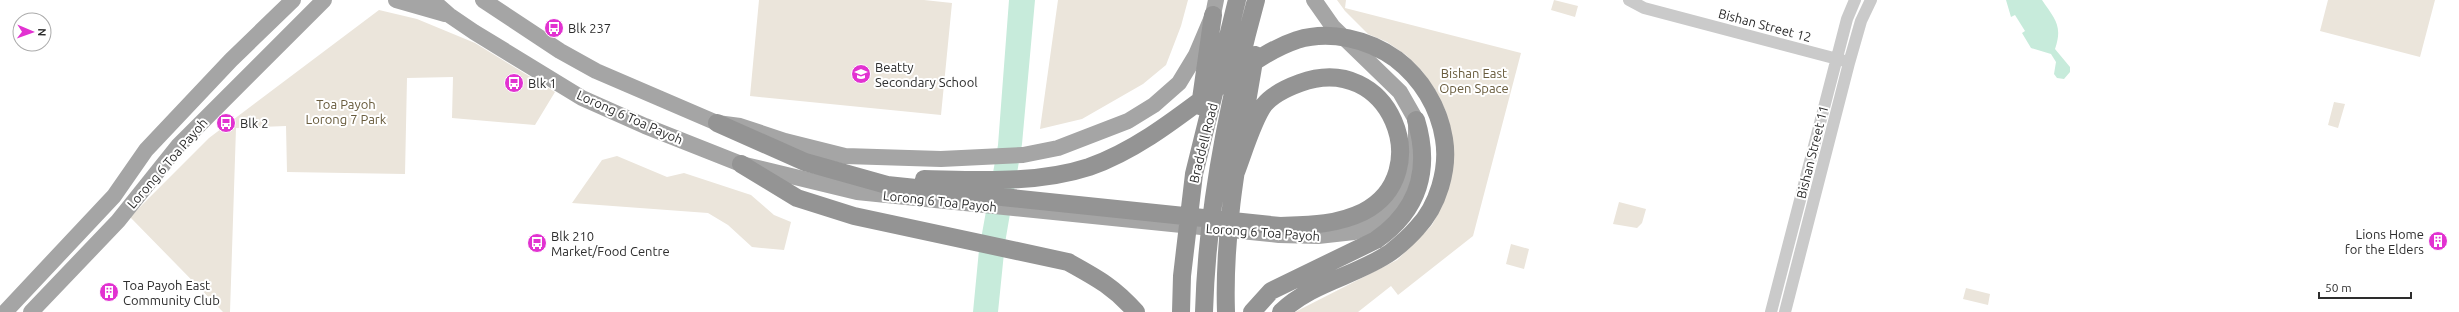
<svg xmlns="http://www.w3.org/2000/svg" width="2459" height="312" font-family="Ubuntu,sans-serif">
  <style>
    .green { fill: #ebe5db }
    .water { fill: #c7ebdb }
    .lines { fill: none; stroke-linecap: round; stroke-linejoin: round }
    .minor { stroke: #cacaca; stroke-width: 12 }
    .major { stroke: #a5a5a5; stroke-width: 16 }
    .highway { stroke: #949494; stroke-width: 18 }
    .labels { text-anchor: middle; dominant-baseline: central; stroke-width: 4; stroke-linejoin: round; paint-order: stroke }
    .street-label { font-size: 13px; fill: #2d2d2d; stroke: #fff }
    .poi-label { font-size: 13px; fill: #2d2d2d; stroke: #fff; text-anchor: start }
    .park-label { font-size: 13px; fill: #685b3c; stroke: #fff }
  </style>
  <rect width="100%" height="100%" fill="#fff"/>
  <path class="green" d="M759,0H924L952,3L941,115L750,96Z
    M1058,0H1188L1181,26L1166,65L1143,84L1082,119L1040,129Z
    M1337,0H1346L1345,8L1521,53L1473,236L1398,295L1391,286L1358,312H1295L1397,260L1432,225L1443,204L1447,114L1436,91L1422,71L1406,55L1387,42L1368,34L1345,11Z
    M1554,0L1578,6L1575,17L1551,10Z
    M2328,0H2435L2420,57L2320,31Z
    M379,10L417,19L475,43L555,92L535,125L452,118L453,77L407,78L405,174L287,172L286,126L236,128L230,312H223L130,217L209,138Z
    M2334,102L2345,104L2338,128L2328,125Z
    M617,156L667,177L684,173L751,195L774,215L791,222L784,250L752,247L728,225L708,213L572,203L602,160Z
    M1619,202L1646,209L1642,223L1637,228L1613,224Z
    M1511,244L1529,249L1524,269L1506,264Z
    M1966,288L1990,294L1988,305L1963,299Z"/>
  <path class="water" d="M1009,0H1035L1022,144L1005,243L998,312H973L979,250L998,145Z
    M2006,0H2042C2055,19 2063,26 2055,49L2070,67V72L2064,79L2057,78L2054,74L2056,62L2051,54L2031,48L2022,33L2025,31L2015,15L2011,17Z"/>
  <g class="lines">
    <path class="minor" d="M1629,0L1644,8L1845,61
      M1771,312L1847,19L1855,0
      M1785,312L1849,63L1861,21L1871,0"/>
    <path class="major" d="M396,0L445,14
      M432,0L449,15L474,32L582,98L645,126L741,164L857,192L1279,235L1318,236L1354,232L1368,227L1380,218L1401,195L1408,181L1416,145V120L1400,92L1333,27L1314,0
      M483,0L560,51L596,71L717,123L740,126L785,141L845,156L941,159L1023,155L1058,148L1128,121L1154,105L1179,83L1196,55L1213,15L1216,0
      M5,312L114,196L146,150L231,60L293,0
      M31,312L118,221L178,146L324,0"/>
    <path class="highway" d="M1200,106L1213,15
      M717,123L805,162L887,185L1280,226C1309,225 1336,225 1363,212C1438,174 1390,50 1300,83C1289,87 1272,95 1264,105C1253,120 1243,154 1236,172
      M741,164L797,198L854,216L1068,262C1097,278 1114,287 1136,312
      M924,179C978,180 1037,184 1089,167C1140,149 1183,113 1225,82C1248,66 1270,49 1297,40C1330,30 1368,39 1396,59C1421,78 1439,107 1444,139C1449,169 1438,206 1417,228C1410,236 1400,245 1391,252C1357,276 1312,282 1281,312
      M1181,312L1182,276L1194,174L1237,0
      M1204,312C1207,206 1228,102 1256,0
      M1226,312C1223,225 1241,140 1255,55
      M1252,312L1271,291L1376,240C1419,210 1431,169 1416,120"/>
  </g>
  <defs>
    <symbol id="bus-disc" viewBox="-11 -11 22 22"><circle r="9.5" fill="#e232d1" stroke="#fff"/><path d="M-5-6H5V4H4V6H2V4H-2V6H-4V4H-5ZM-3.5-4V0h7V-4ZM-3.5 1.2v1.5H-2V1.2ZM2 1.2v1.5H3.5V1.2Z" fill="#fff"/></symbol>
    <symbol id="school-disc" viewBox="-11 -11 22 22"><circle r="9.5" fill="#e232d1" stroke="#fff"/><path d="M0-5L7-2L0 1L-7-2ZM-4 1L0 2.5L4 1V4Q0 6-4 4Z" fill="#fff"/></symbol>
    <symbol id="building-disc" viewBox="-11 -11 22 22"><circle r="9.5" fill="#e232d1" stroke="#fff"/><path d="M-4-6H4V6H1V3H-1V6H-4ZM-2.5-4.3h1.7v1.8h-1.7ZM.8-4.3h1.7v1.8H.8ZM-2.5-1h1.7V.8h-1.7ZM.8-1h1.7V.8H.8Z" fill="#fff"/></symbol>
  </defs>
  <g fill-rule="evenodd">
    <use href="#bus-disc" x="543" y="17" width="22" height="22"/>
    <use href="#school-disc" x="850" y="63" width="22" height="22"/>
    <use href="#bus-disc" x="503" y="72" width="22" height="22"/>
    <use href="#bus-disc" x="215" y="112" width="22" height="22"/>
    <use href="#building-disc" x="2427" y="230" width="22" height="22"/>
    <use href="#bus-disc" x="526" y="232" width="22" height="22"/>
    <use href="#building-disc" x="98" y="281" width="22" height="22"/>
  </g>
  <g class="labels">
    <g class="street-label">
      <text transform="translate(1765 25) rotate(15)">Bishan Street 12</text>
      <text transform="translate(630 117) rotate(24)">Lorong 6 Toa Payoh</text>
      <text transform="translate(1203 143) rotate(-76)">Braddell Road</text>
      <text transform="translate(1812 152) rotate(-76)">Bishan Street 11</text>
      <text transform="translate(167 163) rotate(-49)">Lorong 6 Toa Payoh</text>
      <text transform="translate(940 201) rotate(6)">Lorong 6 Toa Payoh</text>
      <text transform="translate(1263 232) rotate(4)">Lorong 6 Toa Payoh</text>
    </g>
    <g class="poi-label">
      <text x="568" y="28">Blk 237</text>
      <text x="875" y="67">Beatty<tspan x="875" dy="15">Secondary School</tspan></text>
      <text x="528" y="83">Blk 1</text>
      <text x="240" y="123">Blk 2</text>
      <text x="2424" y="234" text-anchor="end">Lions Home<tspan x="2424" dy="15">for the Elders</tspan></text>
      <text x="551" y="236">Blk 210<tspan x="551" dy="15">Market/Food Centre</tspan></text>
      <text x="123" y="285">Toa Payoh East<tspan x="123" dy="15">Community Club</tspan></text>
    </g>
    <g class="park-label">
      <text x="1474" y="73">Bishan East<tspan x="1474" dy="15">Open Space</tspan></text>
      <text x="346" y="104">Toa Payoh<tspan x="346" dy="15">Lorong 7 Park</tspan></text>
    </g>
  </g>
  <g transform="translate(32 32) rotate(92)"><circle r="19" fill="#ffffff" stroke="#ababab"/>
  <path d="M0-3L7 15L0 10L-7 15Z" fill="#e232d1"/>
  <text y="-6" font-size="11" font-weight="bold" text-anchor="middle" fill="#2d2d2d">N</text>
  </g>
  <path d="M2319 292v6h92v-6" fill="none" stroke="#2d2d2d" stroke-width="2"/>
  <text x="2325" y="292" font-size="12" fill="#2d2d2d" stroke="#ffffff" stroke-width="3" paint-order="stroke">50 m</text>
</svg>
